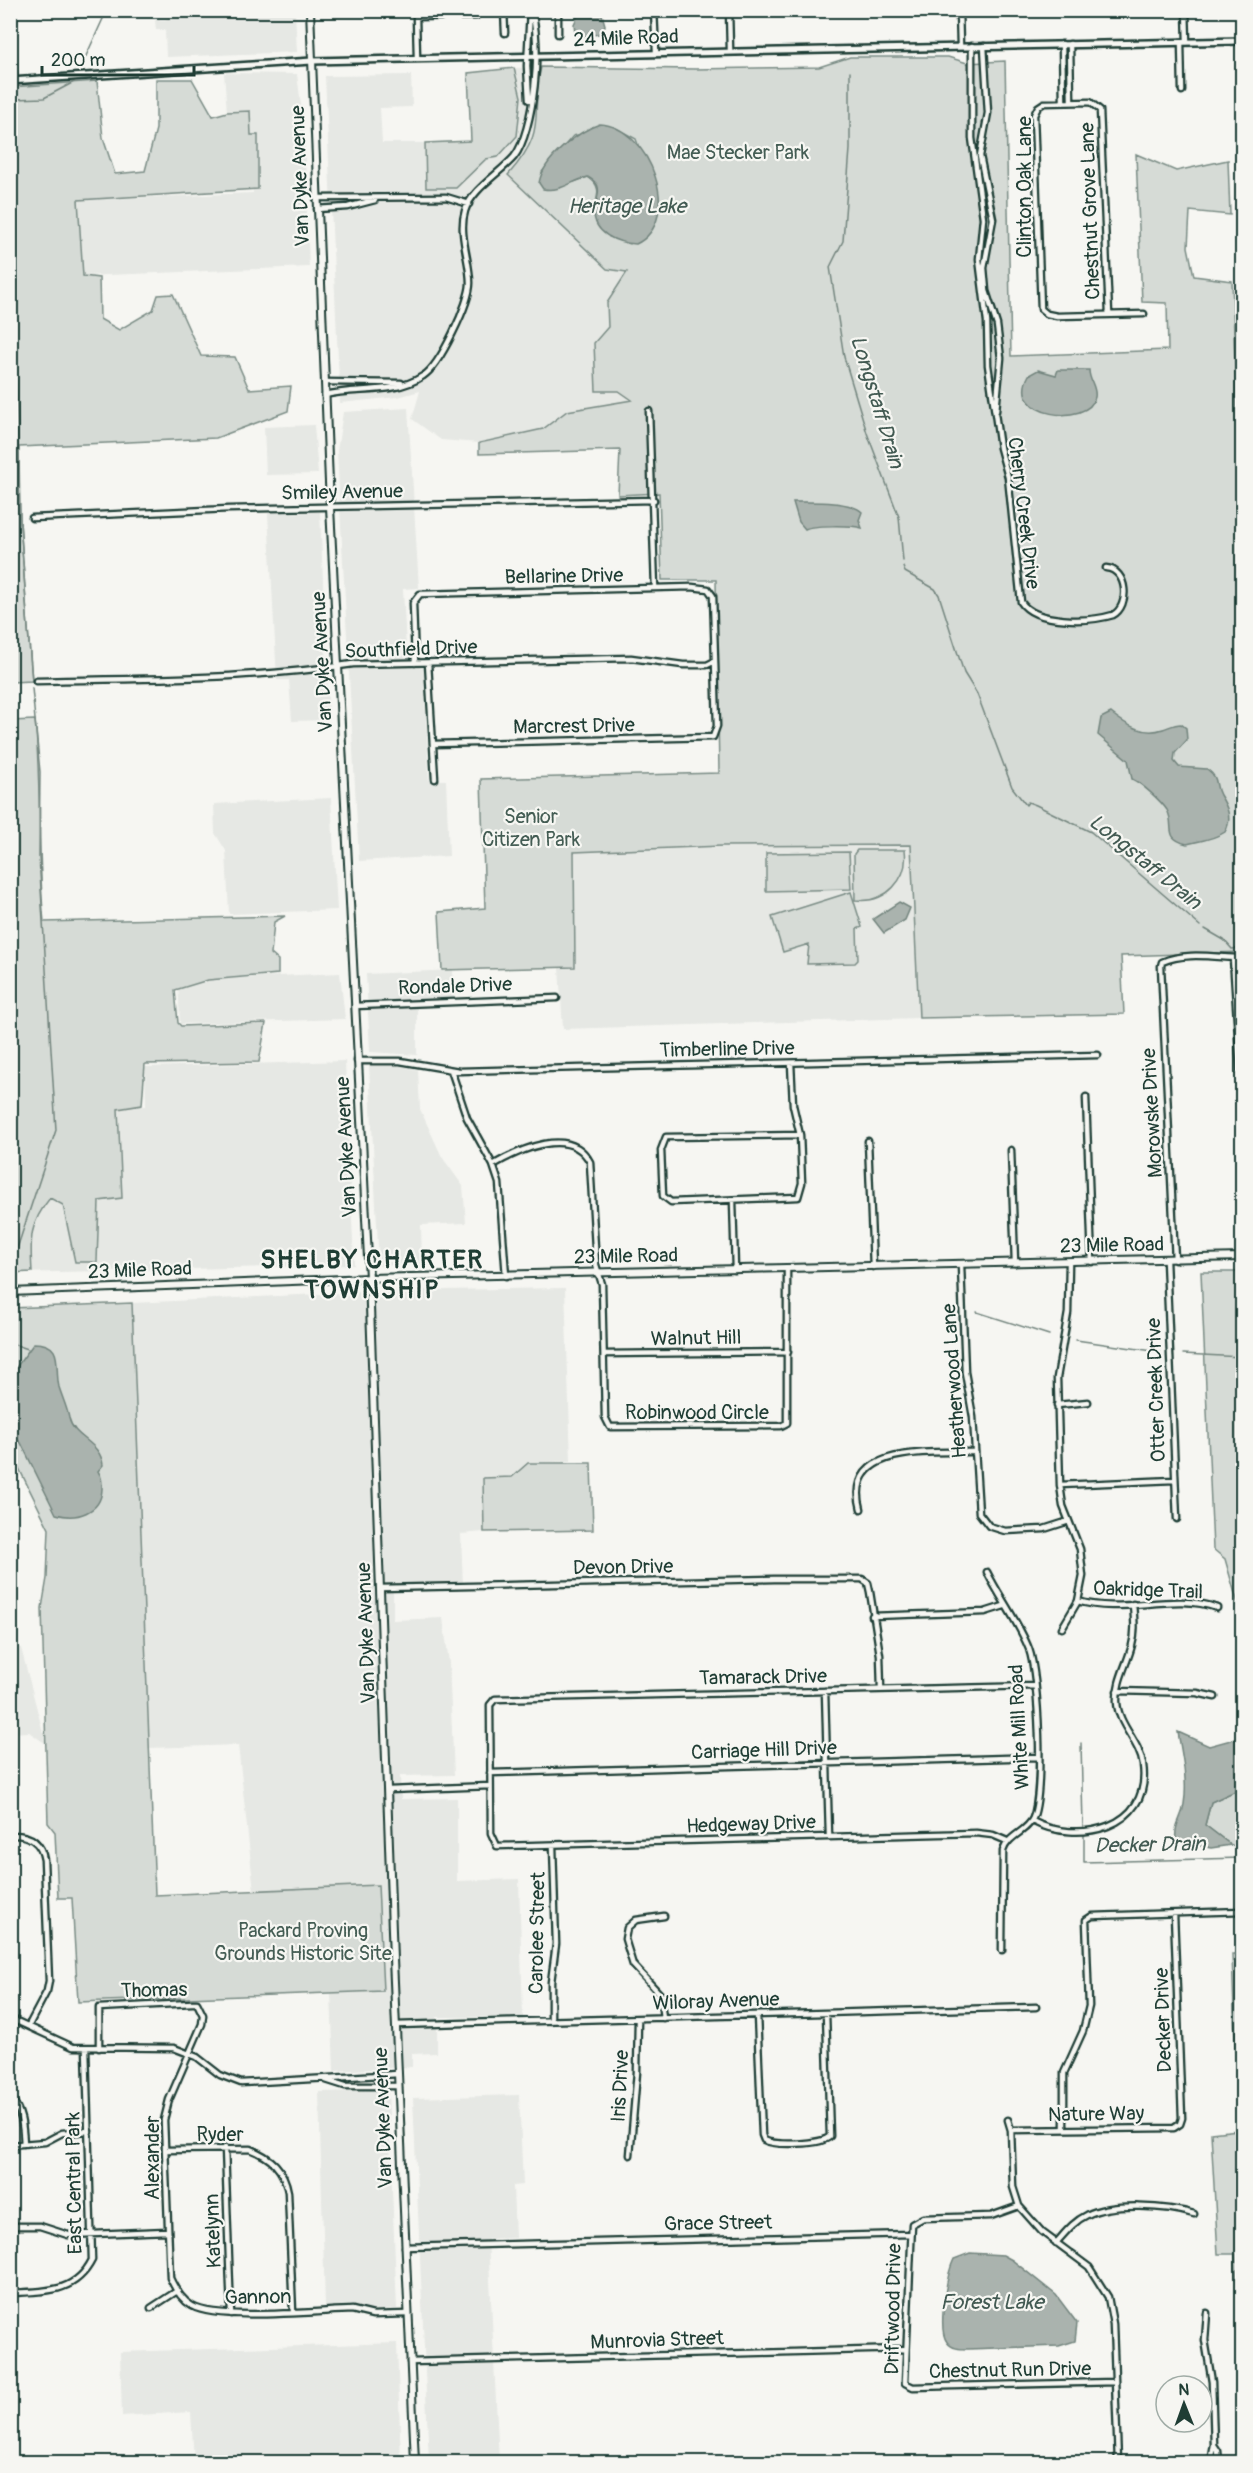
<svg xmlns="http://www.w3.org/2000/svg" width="1253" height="2473" font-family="Pangolin,sans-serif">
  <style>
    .built { fill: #e6e8e4 }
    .green { fill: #d6dbd6; stroke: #7a8c85; stroke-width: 1.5; fill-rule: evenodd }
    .water { fill: #aab3ae; stroke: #72847d; stroke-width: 1.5 }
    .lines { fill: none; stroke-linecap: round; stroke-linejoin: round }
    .stream { stroke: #72847d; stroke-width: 1.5 }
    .minor-casing { stroke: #1f3d34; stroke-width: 9 }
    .tertiary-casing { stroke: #1f3d34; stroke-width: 10 }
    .secondary-casing { stroke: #1f3d34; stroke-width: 10 }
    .minor { stroke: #f6f6f2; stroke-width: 4.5 }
    .tertiary { stroke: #f6f6f2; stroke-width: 5 }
    .secondary { stroke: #f6f6f2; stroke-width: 6 }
    .labels { text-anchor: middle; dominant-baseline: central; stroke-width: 4.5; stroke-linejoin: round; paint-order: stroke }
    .street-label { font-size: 20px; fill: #1f3d34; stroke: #f6f6f2 }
    .park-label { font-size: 20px; fill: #445d54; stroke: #f6f6f2 }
    .water-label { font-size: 21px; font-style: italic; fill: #425a52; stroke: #f6f6f2 }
    .district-label { font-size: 26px; font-weight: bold; letter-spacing: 1.5px; fill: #1f3d34; stroke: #f6f6f2 }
  </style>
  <rect width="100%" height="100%" fill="#f6f6f2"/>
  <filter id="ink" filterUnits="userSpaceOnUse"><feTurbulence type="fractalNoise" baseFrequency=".0167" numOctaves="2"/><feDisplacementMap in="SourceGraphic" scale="12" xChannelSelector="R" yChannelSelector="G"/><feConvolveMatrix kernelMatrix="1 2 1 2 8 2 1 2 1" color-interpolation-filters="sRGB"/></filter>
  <g filter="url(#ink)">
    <path class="built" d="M175,10L295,11L297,52L166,57L165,30H156L155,20H165Z
      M541,67L537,83L536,131L526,155L508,175L628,272L607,303L608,327L594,343L596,390L619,391L633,400L567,411L543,429L479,443L441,440L412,419L420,391L398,397L340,403L325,76L411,75L412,107L380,108L382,143H425L426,187L456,188L486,159L521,97L514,68Z
      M224,73L297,74L304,128L309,267L83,276L78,200L253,193L250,112H227Z
      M408,408L419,588L403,589L407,667L424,668L429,780H446L449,856L359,861L337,451L343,412Z
      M314,425L318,474L266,475L264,427Z
      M320,512L329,720L292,721L289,680H277L268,513Z
      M331,798L337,910L229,914L226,851L215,833L214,804Z
      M911,845L919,1018L563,1029L559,968L575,967L573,852L722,846Z
      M453,970L454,1004L417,1006V1055L370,1052L366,974Z
      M340,973L345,1019L180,1024L178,981Z
      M345,1061L354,1265L16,1273L42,1190L95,1198L122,1197L118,1108L146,1106L145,1067Z
      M369,1066H402L418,1070L420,1109L442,1157L463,1186L466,1223L421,1225L422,1264L379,1266Z
      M565,1288L571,1461L528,1463L512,1477L483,1478L484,1532L461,1534L463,1586L393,1588V1620L443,1618L449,1663L454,1775L400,1776L401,1799L457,1798V1881L519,1879L523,2017H437V2053L412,2054V2067L334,2071L331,1993L382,1991L378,1885L254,1891L238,1745L149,1748L132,1303L381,1291Z
      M11,1539L18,1549L11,1598Z
      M11,1646L21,1648L46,1744L29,1732L11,1733Z
      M388,2090L397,2309L374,2311L350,2305L325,2307L319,2092Z
      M519,2095L523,2185L513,2186L515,2238L488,2239L499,2462H429L413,2098Z
      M397,2343L401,2462H194L191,2412L122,2416L120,2352Z"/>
    <path class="green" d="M850,57H948L967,63L1005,61L1011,356L1168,350L1167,303L1142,302L1136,154L1176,171L1228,160L1230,215L1190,211L1188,247L1194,276L1232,281L1242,552V952L1121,956L1124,1014L919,1018L911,845L722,846L574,852L575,967L442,970L439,912L485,908L481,779L719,773L716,580H662L659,493L618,495L620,450L479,454V443L543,429L567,411L632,400L619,391H596L594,343L608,327L607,303L627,272L607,269L508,175C550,128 529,117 541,67L695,69L819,67ZM614,127L636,139L659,206L652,226L630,244L609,237L594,211C597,197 603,186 588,177L574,182L542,172L573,136Z
      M514,68L521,97L517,136L498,157L486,159L456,188H426L425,143L471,141L468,73Z
      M156,79H192L213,116L227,112L250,111L251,135H258V189L78,200L83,276L99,278L100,319L119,330L153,310L158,295L173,294L201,356L235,357L249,389L291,386L288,411L216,438L19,447L20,522L32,681L11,682V87L97,81L103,138L115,174L145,171L156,129Z
      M35,720C42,787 37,855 44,922L285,916L274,922L271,954L278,960V974L208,980L175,990L178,1023L181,1026L266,1023L259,1062L145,1064L142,1105L118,1109L122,1198L99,1201L97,1262H75L63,1205L50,1198C29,1224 30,1239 32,1272L11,1273L10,721Z
      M857,850H905C909,879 886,904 855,900L854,854Z
      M849,852L851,889L766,891V853Z
      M851,892L862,927L857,929L858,960L855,963L807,964L809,944L783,952L772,917Z
      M1201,1272H1242V1618L1225,1559L1213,1549Z
      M132,1303L155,1895L378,1885L383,1991L78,2002L72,1898H58L55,1832L48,1823L42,1608L47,1578L49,1529L11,1452V1308Z
      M528,1463H591L593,1530L484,1532L483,1478L512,1477Z
      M1242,1788V1847L1231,1845L1205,1825L1211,1802Z
      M1232,1954H1242V2307H1238L1235,2254H1218L1211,2133L1238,2130Z"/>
    <path class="water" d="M601,11L605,25L603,33L583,37L575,32L574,24L580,11Z
      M600,124C651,127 684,221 636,244C616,243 593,233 594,211C595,204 600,195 598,187C597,182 592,180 588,177C571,181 562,192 543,189L539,183C543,159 578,131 600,124Z
      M1038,370L1056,375L1058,370H1089C1089,381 1097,387 1095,397C1089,427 1005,418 1029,375Z
      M793,502C810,502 850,500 862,512L859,520L862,528C852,525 813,525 805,529L799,522Z
      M1111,713C1126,725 1144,736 1163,729C1169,727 1175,724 1181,724L1186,728L1187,740L1175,753L1174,761L1179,767L1207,769C1220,779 1214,784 1220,795C1227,806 1233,818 1225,832C1215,839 1200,841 1187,844C1162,838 1176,826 1167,810C1161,801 1141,783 1132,779L1128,760L1098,735L1101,718Z
      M899,902L910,908L905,920L884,933L873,919Z
      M34,1343C65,1343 54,1366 59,1387C62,1397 67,1407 69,1418C74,1439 100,1441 103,1465L98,1471C102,1477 102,1482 102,1489C101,1513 76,1520 56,1514L21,1443L11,1433V1408L17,1387L15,1369Z
      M1178,1732L1209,1746L1238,1738L1242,1741V1788L1211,1802L1205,1825L1231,1845L1211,1848L1176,1841C1174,1822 1182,1820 1184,1804C1188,1781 1182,1755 1178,1732Z
      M970,2253L1003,2255L1012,2260L1056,2295L1077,2323L1075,2341L1059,2346L968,2349C960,2349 952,2349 947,2342C937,2330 947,2273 954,2259Z"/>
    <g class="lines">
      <path class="stream" d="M81,67L107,10
        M850,72V149L843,241L830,267L844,357L867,433L899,517L903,561
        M10,107L15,99L44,98L74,82
        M10,328L16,354L20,522L32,681
        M903,567L905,572L935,589L939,595L964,673L977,694L1012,787L1026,805L1028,802L1036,805L1091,832L1200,926
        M1205,929L1224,940L1232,949L1242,948
        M10,1270L56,1130L39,857L40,772L32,688
        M977,1312L1049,1335
        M1076,1340L1160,1352
        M10,1343L28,1349
        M1183,1354L1242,1357
        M1081,1743L1083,1827
        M1084,1835V1862L1242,1858"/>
      <defs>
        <path id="minor" d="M11,10L14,81
          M504,10L505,33
          M558,10V34
          M654,10L656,52
          M729,10L730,50
          M959,10L960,46
          M1186,10L1187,42
          M1181,42L1182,91
          M1062,44L1063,102
          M1070,44L1071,102
          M972,46V138L983,218L979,259L987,322L988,365L1000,448L1008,477L1021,602C1035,624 1090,622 1113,615C1130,606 1128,570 1106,568
          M984,46L988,113L980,156L993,219L984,268L986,291L997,325L1001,358L996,411
          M417,58L416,17L476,16
          M529,100L527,66L530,10
          M316,198L446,197L469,204
          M317,209L348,207L375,200
          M1109,314L1100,110L1090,102L1044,103L1038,107L1034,115L1041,309L1047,314L1057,316L1144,314
          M325,382L401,383
          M325,395C357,387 394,395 423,376C440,366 470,302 470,283C470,260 458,234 465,211C472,189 499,174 514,157C534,132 543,41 531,10
          M649,411L655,588
          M32,518L229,509L654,500
          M415,663L413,603L420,594L692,587L708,589L713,596L717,726L713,737L433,744
          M428,663L435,779
          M36,681C142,678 249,680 353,664L631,658L683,665H707L713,662
          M1233,958L1242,1099
          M355,1006L557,998
          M357,1061H400L459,1071L1098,1055
          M791,1063L793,1105L800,1135L802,1183L798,1197L671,1202L663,1196L661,1150L666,1137L800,1135
          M451,1070L467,1118L493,1165L499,1183L506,1276
          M1086,1097L1092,1262
          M868,1141L873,1267
          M1011,1150L1015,1263
          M493,1165C519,1150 571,1125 590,1162L596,1265L602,1284L605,1417L610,1427L781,1426L787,1423V1269
          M733,1201L735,1270
          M1166,1260L1177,1519
          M1175,1260L1161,966L1162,962C1186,951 1218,958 1242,958
          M961,1265L965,1372L973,1417L979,1513L989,1526L1005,1531L1044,1529L1069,1521
          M604,1354L788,1352
          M1057,1405L1088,1402
          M1060,1485L1174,1480
          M861,1509C843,1443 935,1453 975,1452
          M987,1572C1000,1598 1019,1623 1029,1649C1039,1677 1044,1791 1033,1818C1027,1832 1008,1835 1003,1851L1002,1950
          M381,1588L774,1579H862L868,1583L870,1592L880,1655L881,1689
          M1078,1601C1123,1615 1173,1592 1217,1608
          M872,1616L985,1612L1004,1606
          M1062,1628L1078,1601L1083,1576L1080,1549L1063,1506L1060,1485L1057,1378L1068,1313L1069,1262
          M825,1691L829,1836
          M1117,1691L1197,1693L1215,1697
          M490,1773L1038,1757
          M389,1790L490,1786
          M1032,1821C1077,1845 1152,1829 1143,1765C1140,1742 1118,1725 1117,1702C1116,1681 1127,1665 1132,1645C1136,1632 1134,1618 1133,1604
          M10,1835C29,1834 41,1841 44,1860L49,1981L47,1991L29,2025
          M1007,1841L993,1835L976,1833L497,1846L491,1833L490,1705L495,1699L1035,1686
          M757,2015L762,2135L764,2140C774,2146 823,2145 830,2136L826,2013
          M10,2018L73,2047L174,2048L197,2057L220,2075L241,2083L398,2074
          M663,2018L660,1994L633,1965L625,1939L627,1928L636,1920L664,1916
          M551,2021V1982L556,1944L553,1846
          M396,2025L1036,2007
          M99,2048V2008L192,2003H197L203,2015L202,2024L169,2100L164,2120L170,2278C175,2289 182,2300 192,2306C218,2321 318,2311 352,2310L373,2315L408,2314
          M326,2080L345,2086H398
          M10,2097C22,2111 23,2126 24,2144
          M1008,2120L1011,2130L1013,2187L1019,2206L1042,2232L1089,2267L1108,2297L1113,2324L1118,2462
          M1064,2129V2073L1083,2031L1089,2006L1086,1920L1092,1916L1242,1911
          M1011,2130L1174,2128L1180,2124L1182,2118L1174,1914
          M10,2145L45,2142L62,2133L89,2131
          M225,2148L231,2314
          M165,2150L250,2149C271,2157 284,2169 288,2192L293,2312
          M630,2155L637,2072L638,2019
          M1019,2206L991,2216L923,2218L912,2224L905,2383L913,2387L1115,2382
          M10,2226H40L68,2235L167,2231
          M1056,2243C1065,2233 1074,2221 1087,2215C1112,2202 1168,2206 1194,2214
          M405,2247L910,2234
          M10,2293C44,2291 75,2294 92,2260L86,2048
          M151,2308L177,2291
          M1207,2313L1205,2340L1212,2382L1214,2445L1211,2462
          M410,2362L905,2349
          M1214,2445L1218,2451L1219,2462"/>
        <path id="tertiary" d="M10,81L312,61L1242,41"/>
        <path id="secondary" d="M310,10L330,507L369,1278L393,1959L415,2462
          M10,1292L369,1278L1242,1257"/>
      </defs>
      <use href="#minor" class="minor-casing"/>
      <use href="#tertiary" class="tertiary-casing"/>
      <use href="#secondary" class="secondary-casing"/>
      <use href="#minor" class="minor"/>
      <use href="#tertiary" class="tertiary"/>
      <use href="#secondary" class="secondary"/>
    </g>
  </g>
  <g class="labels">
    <g class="street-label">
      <text transform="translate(626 38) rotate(-2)">24 Mile Road</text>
      <text transform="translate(300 176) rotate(-92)">Van Dyke Avenue</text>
      <text transform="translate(1024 187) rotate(-90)">Clinton Oak Lane</text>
      <text transform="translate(1090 211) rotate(-92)">Chestnut Grove Lane</text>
      <text transform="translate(342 492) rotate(-1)">Smiley Avenue</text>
      <text transform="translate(1024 513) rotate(83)">Cherry Creek Drive</text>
      <text transform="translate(564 576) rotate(-1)">Bellarine Drive</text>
      <text transform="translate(411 649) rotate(-2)">Southfield Drive</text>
      <text transform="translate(322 662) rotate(-93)">Van Dyke Avenue</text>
      <text transform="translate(574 726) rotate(-1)">Marcrest Drive</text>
      <text transform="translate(455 986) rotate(-2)">Rondale Drive</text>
      <text transform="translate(727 1049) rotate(-1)">Timberline Drive</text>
      <text transform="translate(1152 1113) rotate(-93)">Morowske Drive</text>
      <text transform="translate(346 1147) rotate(-93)">Van Dyke Avenue</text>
      <text transform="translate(1112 1245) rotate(-1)">23 Mile Road</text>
      <text transform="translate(626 1256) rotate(-1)">23 Mile Road</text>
      <text transform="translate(140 1270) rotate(-2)">23 Mile Road</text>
      <text transform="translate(696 1338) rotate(-1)">Walnut Hill</text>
      <text transform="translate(954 1381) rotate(-94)">Heatherwood Lane</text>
      <text transform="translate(1156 1390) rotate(-92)">Otter Creek Drive</text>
      <text x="697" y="1412">Robinwood Circle</text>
      <text transform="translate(623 1567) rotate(-1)">Devon Drive</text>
      <text transform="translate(1148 1590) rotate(2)">Oakridge Trail</text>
      <text transform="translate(366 1633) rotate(-92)">Van Dyke Avenue</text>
      <text transform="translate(763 1677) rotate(-1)">Tamarack Drive</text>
      <text transform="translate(1019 1727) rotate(-93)">White Mill Road</text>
      <text transform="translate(764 1750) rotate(-2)">Carriage Hill Drive</text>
      <text transform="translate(751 1824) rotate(-2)">Hedgeway Drive</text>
      <text transform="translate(537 1933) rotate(-89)">Carolee Street</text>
      <text transform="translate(154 1990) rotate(-1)">Thomas</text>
      <text transform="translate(716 2001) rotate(-2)">Wiloray Avenue</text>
      <text transform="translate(1163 2020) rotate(-92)">Decker Drive</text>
      <text transform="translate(620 2086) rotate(-87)">Iris Drive</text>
      <text transform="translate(1096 2114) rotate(-1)">Nature Way</text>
      <text transform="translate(383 2118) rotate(-92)">Van Dyke Avenue</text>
      <text x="220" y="2134">Ryder</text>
      <text transform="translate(152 2158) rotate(-90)">Alexander</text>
      <text transform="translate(74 2183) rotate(-91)">East Central Park</text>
      <text transform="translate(718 2223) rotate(-1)">Grace Street</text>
      <text transform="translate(213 2231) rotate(-92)">Katelynn</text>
      <text transform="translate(258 2297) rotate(-1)">Gannon</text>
      <text transform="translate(893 2309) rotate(-89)">Driftwood Drive</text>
      <text transform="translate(657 2340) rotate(-2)">Munrovia Street</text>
      <text transform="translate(1010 2370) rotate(-1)">Chestnut Run Drive</text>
    </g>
    <g class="park-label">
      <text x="738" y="152">Mae Stecker Park</text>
      <text x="531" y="816">Senior<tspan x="531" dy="23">Citizen Park</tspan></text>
      <text x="303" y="1930">Packard Proving<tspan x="303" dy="23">Grounds Historic Site</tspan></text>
    </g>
    <g class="water-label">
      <text x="627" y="206">Heritage Lake</text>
      <text transform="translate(877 402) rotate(73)">Longstaff Drain</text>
      <text transform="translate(1145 862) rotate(39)">Longstaff Drain</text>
      <text transform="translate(1150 1845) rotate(-1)">Decker Drain</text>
      <text x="992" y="2302">Forest Lake</text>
    </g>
    <g class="district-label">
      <text x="372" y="1260">SHELBY CHARTER<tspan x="372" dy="30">TOWNSHIP</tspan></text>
    </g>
  </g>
  <rect width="1253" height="2473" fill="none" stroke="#f6f6f2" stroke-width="36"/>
  <rect x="18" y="18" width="1217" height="2437" fill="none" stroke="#1f3d34" stroke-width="2" filter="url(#ink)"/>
  <g transform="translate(1184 2404) rotate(359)"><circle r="28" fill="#f6f6f2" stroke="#a0aca6" stroke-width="1.5"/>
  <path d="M0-4.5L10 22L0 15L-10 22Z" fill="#1f3d34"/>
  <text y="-9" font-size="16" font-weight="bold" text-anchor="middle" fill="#1f3d34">N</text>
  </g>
  <path d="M42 66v9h152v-9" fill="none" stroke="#1f3d34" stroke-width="3"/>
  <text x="51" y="66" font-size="18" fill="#1f3d34" stroke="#f6f6f2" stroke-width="4.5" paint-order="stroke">200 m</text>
</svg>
